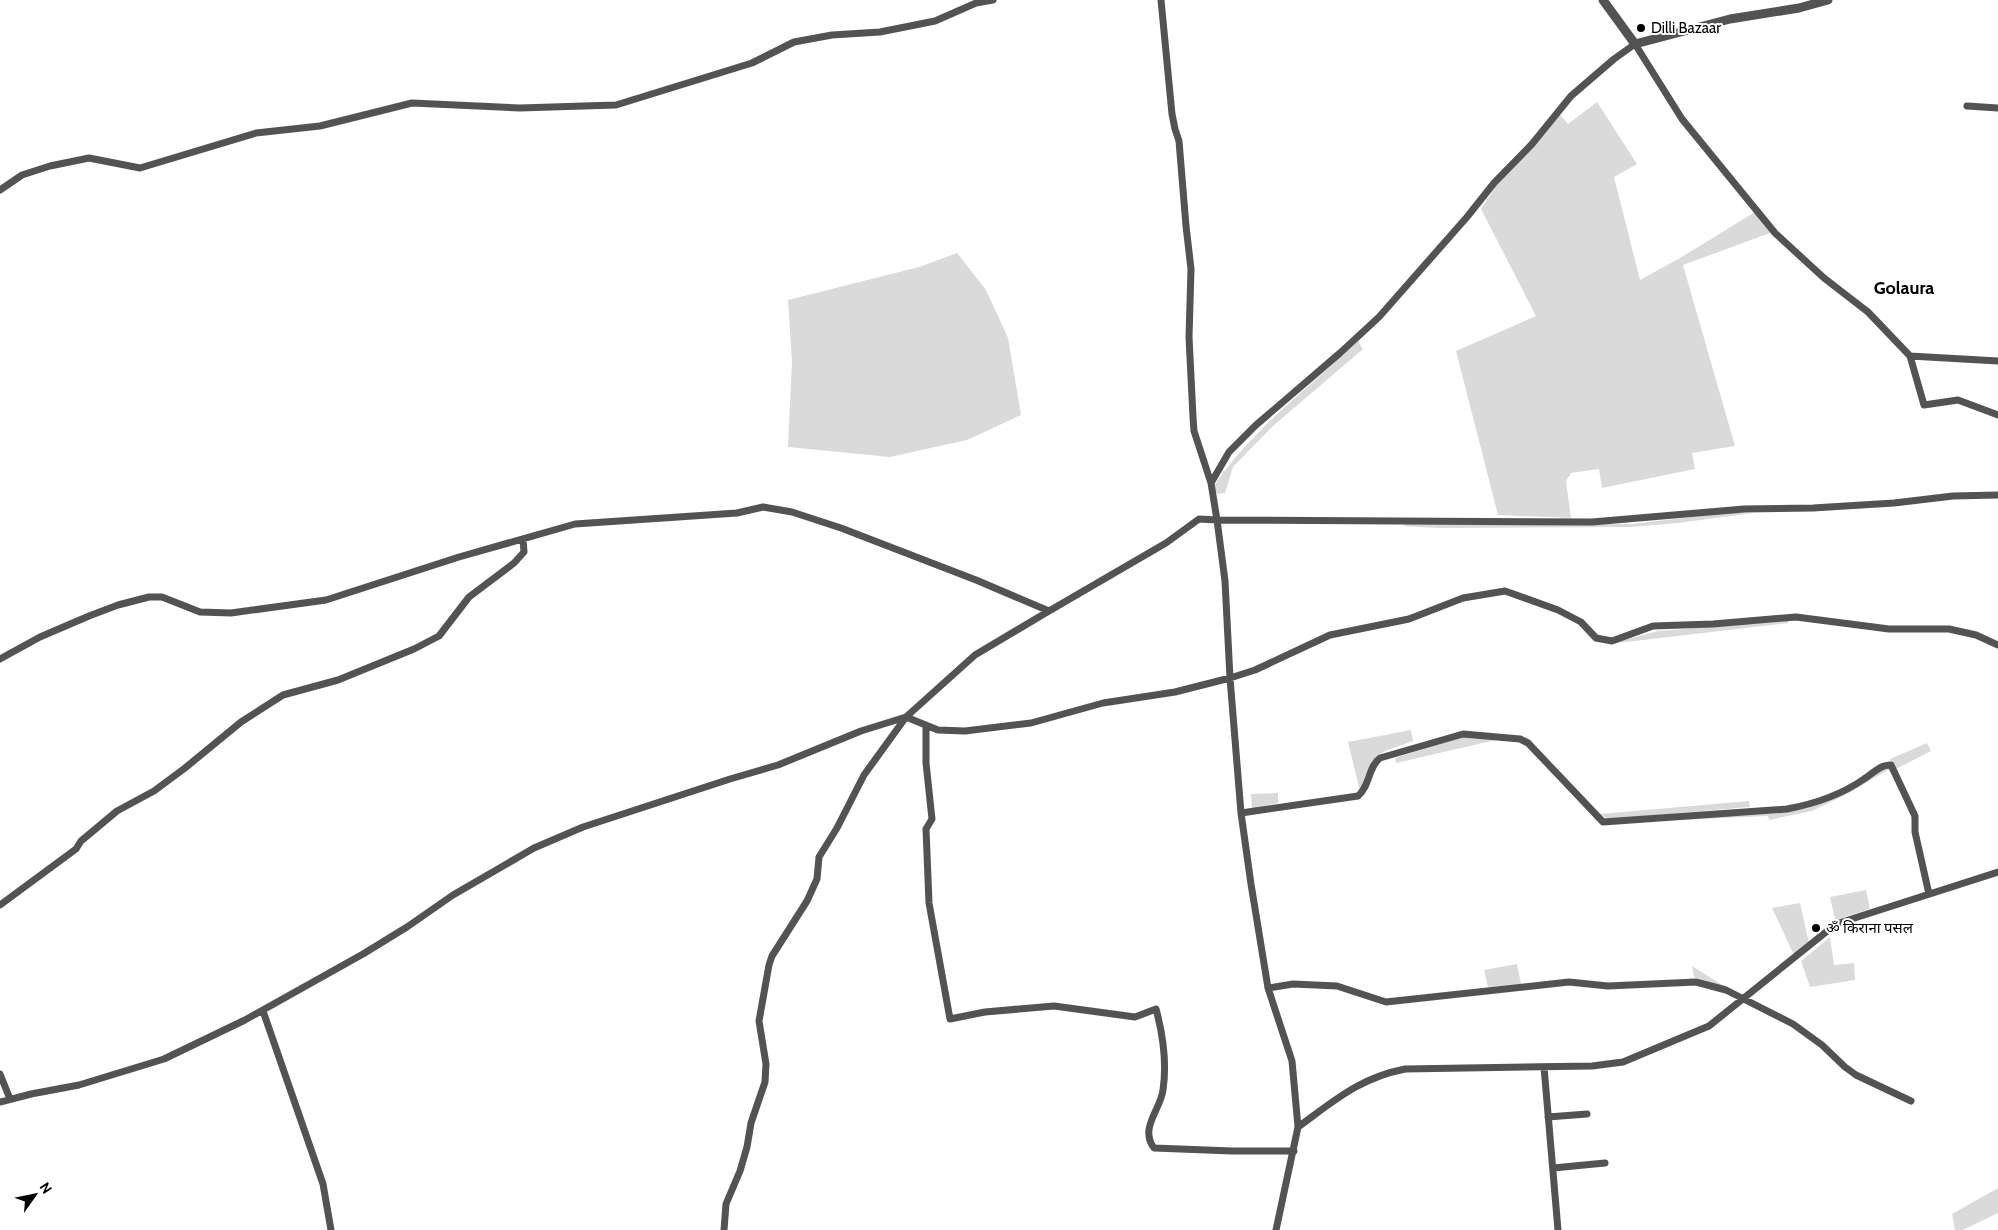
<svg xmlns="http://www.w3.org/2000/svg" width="1998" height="1230" font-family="Cabin,'Noto Sans Devanagari',sans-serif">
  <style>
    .green { fill: #dadada }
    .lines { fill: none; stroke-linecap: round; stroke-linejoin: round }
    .minor { stroke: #535353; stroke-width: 7 }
    .tertiary { stroke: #535353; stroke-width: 9 }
    .poi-dot { fill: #000; stroke: #fff; stroke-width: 2 }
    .labels { text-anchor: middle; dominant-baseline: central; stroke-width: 4; stroke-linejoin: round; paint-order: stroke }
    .poi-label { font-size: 15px; fill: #000; stroke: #fff; text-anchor: start }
    .quarter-label { font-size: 18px; font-weight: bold; fill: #000; stroke: #fff }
  </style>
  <rect width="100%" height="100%" fill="#fff"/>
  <path class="green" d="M1597,102L1637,164L1614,177L1640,280L1680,258L1755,212L1770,233L1683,265L1735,446L1692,453L1695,469L1602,488L1599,469L1571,473L1566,481L1571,518L1498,515L1456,351L1536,316L1481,209L1496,186L1560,115L1568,124Z
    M957,253L986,290L1008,338L1021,415L967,440L890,457L788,447L792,362L788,300L919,267Z
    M1358,341L1363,349L1273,426L1233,467L1225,493L1217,494L1214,486C1252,429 1309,388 1358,341Z
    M1735,512L1753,513L1678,523L1631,527L1437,528L1403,526L1406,524H1631Z
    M1788,621V623L1609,644L1658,631Z
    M1411,730L1413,741C1374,755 1374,751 1360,791L1348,742Z
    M1463,737L1500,739L1396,763L1395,758Z
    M1927,743L1931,751L1896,769L1890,759Z
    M1886,767L1891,768L1913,815V822L1894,776L1888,770L1845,795L1812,811L1769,820L1768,816L1678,820L1688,818C1725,815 1776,817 1811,807C1838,800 1862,781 1886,767Z
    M1278,793V803L1252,809L1251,794Z
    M1749,801L1750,807L1608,819L1600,814Z
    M1866,890L1870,909L1835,920L1830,897Z
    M1800,903L1809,943L1794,955L1772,908Z
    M1830,937L1834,965L1854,963L1855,980L1810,987L1801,961Z
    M1517,964L1521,984L1488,987L1484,970Z
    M1692,966L1727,988L1694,977Z
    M1998,1188V1213L1963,1230H1955L1952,1214Z"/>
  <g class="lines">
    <path class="minor" d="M1161,0L1172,114L1175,129L1179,141L1186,226L1191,269L1189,337L1193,417L1194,431L1211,483L1217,520L1225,581L1230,678L1241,813L1251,884L1268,988L1292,1061L1298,1127L1276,1230
      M1967,106L1998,108
      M0,190L22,175L50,166L89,158L140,168L256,133L320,126L412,103L520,108L616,105L752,63L794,42L832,35L880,32L935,21L976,3L993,0
      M1910,356L1998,361
      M1211,483L1229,452L1256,425L1340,353L1379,317L1467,217L1494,183L1532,144L1571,96L1614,59L1635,44L1682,119L1775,233L1824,278L1868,312L1910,356L1924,405L1958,400L1998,415
      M0,659L40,637L89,616L118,605L149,597H162L200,612L231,613L326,600L459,557L575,524L737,513L763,507L792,512L841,528L976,580L1049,611L1166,543L1199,519L1217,520L1592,522L1744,509L1813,508L1894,503L1953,496L1998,495
      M926,725V763L932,819L926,829L929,903L950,1019L985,1012L1054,1006L1135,1017L1156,1009C1163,1035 1167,1063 1163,1090C1161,1109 1139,1128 1154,1148L1232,1151H1294
      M1241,813L1358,796C1370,786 1368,767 1380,758L1463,734L1520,739L1528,743L1603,822L1787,809C1814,804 1841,795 1864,779C1872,774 1881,764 1891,765L1915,816V832L1929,894
      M0,905L76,849L81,841L117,811L154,791L185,768L241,722L283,695L338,680L414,649L439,636L469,597L514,563L524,552L523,539
      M1268,988L1293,984L1337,986L1386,1002L1569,982L1608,986L1696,982L1726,990L1793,1024L1822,1045L1845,1067L1856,1075L1911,1101
      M263,1011L323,1184L331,1230
      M1544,1067L1558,1230
      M0,1074L10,1099
      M0,1102L31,1094L79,1085L164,1059L245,1020L363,954L407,927L453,895L534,848L583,827L730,779L778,765L861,731L906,717L938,730L965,731L1031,723L1103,703L1175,692L1230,678L1255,670L1330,635L1409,619L1463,598L1505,591L1558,610L1581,622L1596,638L1612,641L1653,626L1713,624L1796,617L1889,629H1949L1976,635L1998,645
      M1548,1117L1587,1114
      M1298,1127C1334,1101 1359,1078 1405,1069L1592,1066L1623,1062L1709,1026L1836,924L1998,872
      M1553,1168L1605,1163
      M724,1230L726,1204L740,1171L747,1147L751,1123L765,1082L766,1064L759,1021L769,965L772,956L807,901L817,879L819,857L837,828L864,775L906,717L975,655L1049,611"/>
    <path class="tertiary" d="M1603,0L1635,44L1730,19L1799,8L1828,0"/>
  </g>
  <g class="poi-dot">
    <circle cx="1641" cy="28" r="5"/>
    <circle cx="1816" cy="928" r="5"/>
  </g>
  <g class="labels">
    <g class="poi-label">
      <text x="1651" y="28">Dilli Bazaar</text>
      <text x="1826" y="928">ॐ किराना पसल</text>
    </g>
    <g class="quarter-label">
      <text x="1904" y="288">Golaura</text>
    </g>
  </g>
  <g transform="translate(35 1195) rotate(57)" stroke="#ffffff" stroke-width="4" paint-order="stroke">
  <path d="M0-4L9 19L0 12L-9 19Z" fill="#000000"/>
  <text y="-8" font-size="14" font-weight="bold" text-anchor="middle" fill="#000000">N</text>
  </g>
</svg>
